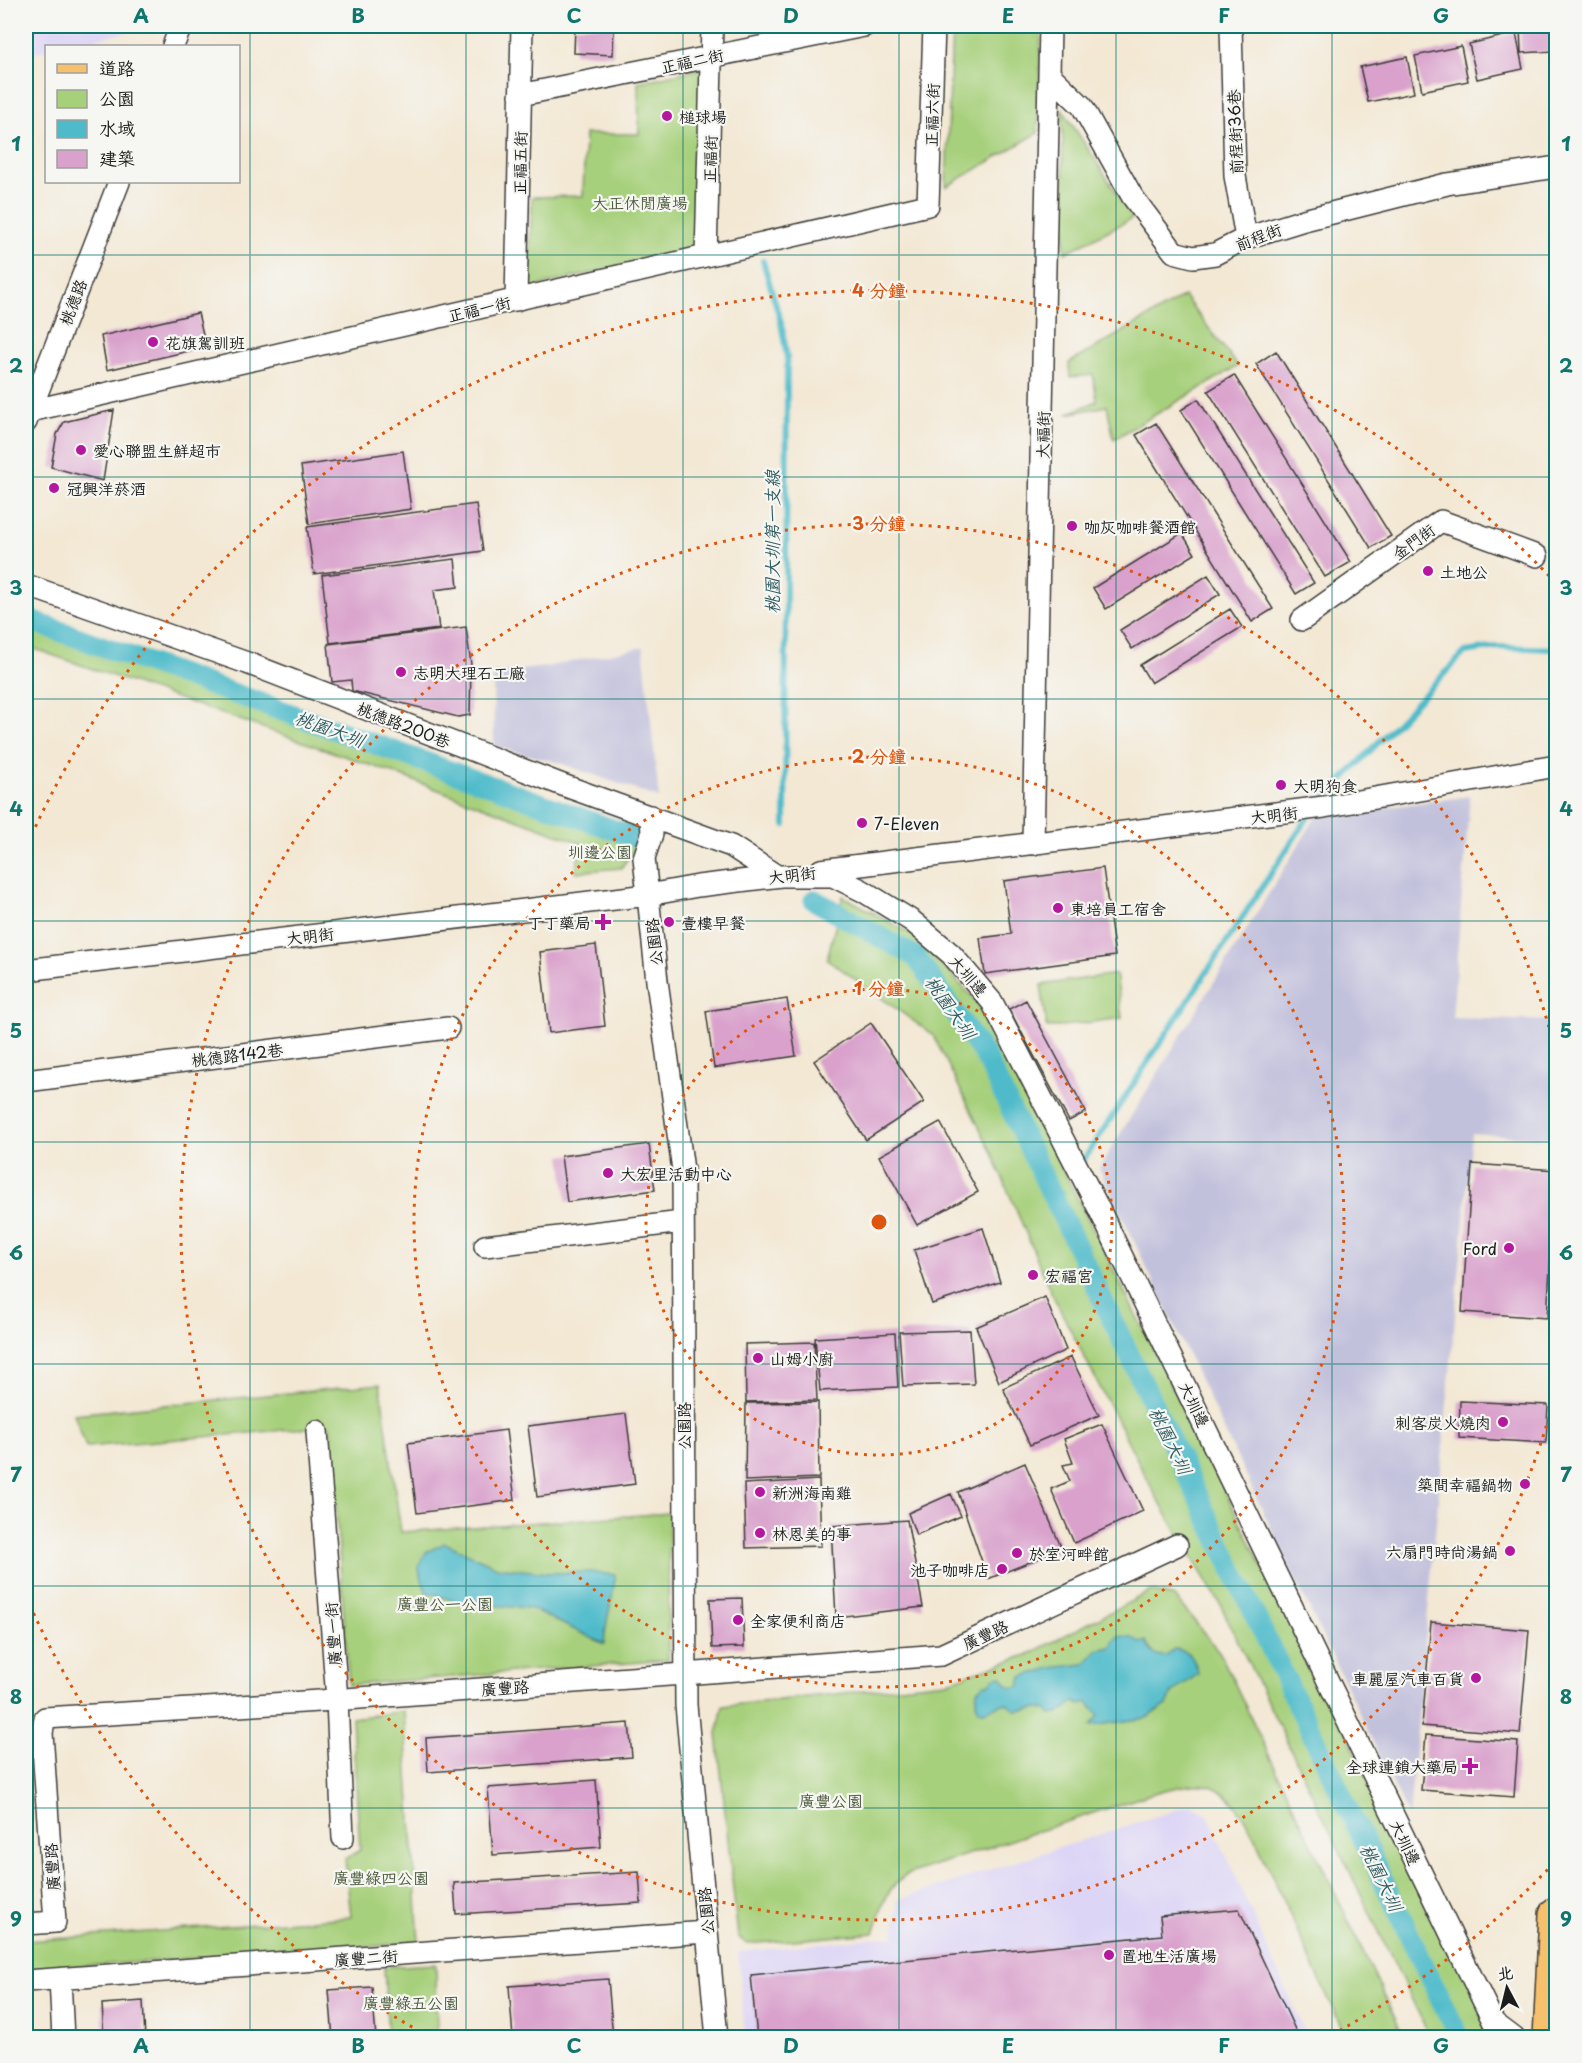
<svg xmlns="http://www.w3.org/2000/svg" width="1582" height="2063" font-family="'Playpen Sans','LXGW WenKai TC',sans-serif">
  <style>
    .built { fill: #ddd5f6 }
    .industrial { fill: #c2c1dc }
    .green { fill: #a7d07b; stroke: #62764c; stroke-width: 1.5 }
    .water { fill: #4fbbca; stroke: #366c73; stroke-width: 1.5 }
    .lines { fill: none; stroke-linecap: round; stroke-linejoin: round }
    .stream { stroke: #4fbbca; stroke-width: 6 }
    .canal { stroke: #4fbbca; stroke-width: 21 }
    .building { fill: #d9a1cc }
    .street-casing { stroke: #3c3b38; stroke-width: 24 }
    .primary-casing { stroke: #3c3b38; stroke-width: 36 }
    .street { stroke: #fff; stroke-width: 21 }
    .primary { stroke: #f7c06c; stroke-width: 33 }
    .grid { fill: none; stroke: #0f766e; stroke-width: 1.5; stroke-opacity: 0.55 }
    .ring { fill: none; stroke: #de560d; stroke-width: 3; stroke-dasharray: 3 6 }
    .poi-dot { fill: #b5179e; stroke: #f6f6f2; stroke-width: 2 }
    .labels { text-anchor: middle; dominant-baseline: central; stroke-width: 4.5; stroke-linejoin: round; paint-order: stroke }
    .street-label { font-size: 16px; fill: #1c1c1c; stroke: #f6f6f2 }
    .poi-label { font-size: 16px; fill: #1c1c1c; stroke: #f6f6f2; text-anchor: start }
    .park-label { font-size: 16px; fill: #4d5b3d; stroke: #f6f6f2 }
    .water-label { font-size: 18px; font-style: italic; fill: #305c62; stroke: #f6f6f2 }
    .centre { fill: #de560d; stroke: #f6f6f2; stroke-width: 3 }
    .ring-label { font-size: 18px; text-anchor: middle; font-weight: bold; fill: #de560d; stroke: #f6f6f2; stroke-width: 4.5; stroke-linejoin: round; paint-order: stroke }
    .neatline { fill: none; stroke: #0f766e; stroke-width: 2 }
    .grid-label { font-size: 20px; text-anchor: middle; font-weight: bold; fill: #0f766e }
  </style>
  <rect width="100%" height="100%" fill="#f6f6f2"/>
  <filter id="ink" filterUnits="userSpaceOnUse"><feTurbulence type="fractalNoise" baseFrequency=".0167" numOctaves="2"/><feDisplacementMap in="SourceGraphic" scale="12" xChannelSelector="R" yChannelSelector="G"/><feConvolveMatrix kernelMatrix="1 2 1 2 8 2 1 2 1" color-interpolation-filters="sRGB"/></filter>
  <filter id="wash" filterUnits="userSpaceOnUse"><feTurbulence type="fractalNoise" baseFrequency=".008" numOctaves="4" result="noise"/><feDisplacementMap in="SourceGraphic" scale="24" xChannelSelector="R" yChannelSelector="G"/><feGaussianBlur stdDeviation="1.35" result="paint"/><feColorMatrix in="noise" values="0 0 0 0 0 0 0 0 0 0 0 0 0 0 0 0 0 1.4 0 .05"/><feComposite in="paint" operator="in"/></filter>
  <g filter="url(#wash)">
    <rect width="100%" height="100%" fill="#f3e8d4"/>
    <path class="built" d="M26,26H155L60,46H46V50L26,54Z
      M1191,1805L1208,1815L1307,2037H745L738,1952L894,1936L898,1900Z"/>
    <path class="industrial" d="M643,647L659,798L560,763L494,746L493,673L545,667Z
      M1470,796L1452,1018L1556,1021V1139L1472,1133L1409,1817L1099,1168L1316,817Z"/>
    <path class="green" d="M971,26H1027L1041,31L1038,133L946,187L952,29Z
      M704,68L695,249L529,288L532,197L583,196L585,134H639L638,82Z
      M1062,109L1133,218L1065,253Z
      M1184,296L1238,366L1114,439L1107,406L1067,414L1097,401L1093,375L1070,377L1069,363Z
      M26,627L638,844L621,868L576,872L581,843L393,773L26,646Z
      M843,896L915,936L978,1003L1023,1090L1499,2037H1430L1220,1604L1158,1500L1051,1292L992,1153L933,1035L827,959Z
      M1116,974L1122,1018L1047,1028L1041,985Z
      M380,1384L401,1532L669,1513L668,1660L349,1685L330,1426L86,1447L74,1414Z
      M1151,1591L1175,1597L1220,1653L1404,2037H1346L1251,1830C1225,1783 1212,1778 1160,1791L908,1874C884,1889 882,1908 874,1933L747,1944L738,1937L717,1734L723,1706L946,1682L1027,1655Z
      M404,1711L419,1943L26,1970V1941L351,1917L345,1859L360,1850L352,1718Z
      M436,1964L437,2037H388L384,1967Z"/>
    <path class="water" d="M445,1543L497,1567L549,1573L590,1572L615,1575C614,1600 605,1619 604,1644L530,1608L465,1604L426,1592L418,1567L426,1552Z
      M1119,1636L1132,1637L1140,1643L1146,1641C1150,1652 1154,1656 1166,1656L1174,1649C1189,1650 1196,1659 1198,1674L1172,1693L1167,1705L1147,1718L1091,1726L1099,1716L1088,1702L1080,1705L1074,1702L1058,1714L1051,1715L1047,1710L1039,1708L1017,1711L1006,1703L984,1711L979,1710L976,1703L977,1690L985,1684H989L994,1678L1001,1676L1008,1686L1015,1688L1020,1685L1022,1677L1025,1676L1051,1668L1084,1664L1097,1650L1111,1647L1114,1639Z"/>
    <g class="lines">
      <path class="stream" d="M763,261L781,322L787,358L785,825
        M1323,800L1465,652L1497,647L1556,649
        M1081,1164L1310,814
        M1056,1202L1062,1193"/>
      <path class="canal" d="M26,619L634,837
        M814,900L916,957L985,1056L1459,2038"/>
    </g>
    <g id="blocks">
      <path class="building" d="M575,26H614L613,55L574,53Z
        M1520,26H1556V51L1521,53Z
        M1516,33L1523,69L1477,79L1469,44Z
        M1461,46L1468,81L1422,91L1415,56Z
        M1407,57L1414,93L1368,102L1360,67Z
        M198,313L206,347L107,370L101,336Z
        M1276,351L1391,536L1371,548L1256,364Z
        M1234,375L1351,562L1325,577L1208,391Z
        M1198,399L1314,583L1296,594L1181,410Z
        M114,410L103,481L51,467L57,434L64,422Z
        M1156,423L1273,609L1252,622L1136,435Z
        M403,451L411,509L309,524L301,466Z
        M476,504L483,551L314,574L307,527Z
        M1182,533L1195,554L1106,609L1093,588Z
        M455,559L458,587L434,590L439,629L330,643L322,575Z
        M1208,575L1220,594L1132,649L1120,630Z
        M1230,609L1242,627L1151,683L1140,665Z
        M466,627L471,665L470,715L458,717L352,691L351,680L332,682L328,644Z
        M1103,868L1115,956L985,974L980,938L1011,934L1004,881Z
        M596,945L605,1026L549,1033L540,952Z
        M787,999L796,1056L714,1068L706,1011Z
        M1026,1000L1086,1112L1069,1121L1009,1009Z
        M871,1023L924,1102L866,1140L814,1061Z
        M940,1122L978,1192L917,1225L879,1156Z
        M649,1144L655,1190L567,1202L561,1156Z
        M1472,1164L1556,1170L1547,1318L1462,1312Z
        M983,1228L1000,1282L932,1304L914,1250Z
        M1045,1297L1066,1350L999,1382L976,1327Z
        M970,1330L974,1384L903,1386L899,1332Z
        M895,1333L898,1387L820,1391L815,1338Z
        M814,1342L817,1400L746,1402L745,1344Z
        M1071,1357L1099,1415L1030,1445L1003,1388Z
        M1460,1401L1548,1405L1546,1443L1459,1438Z
        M818,1402L819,1478L745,1481L746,1403Z
        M626,1414L635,1484L537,1497L528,1426Z
        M1102,1424L1143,1511L1074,1543L1051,1489L1070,1481L1063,1465L1073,1463L1064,1439Z
        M506,1430L515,1500L417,1513L408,1443Z
        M1025,1463L1062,1549L988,1579L958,1492Z
        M819,1480L821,1546L746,1548L744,1484Z
        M951,1494L961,1516L916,1535L908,1513Z
        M907,1520L923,1607L836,1617L831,1526Z
        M742,1598L744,1647L712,1648L710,1599Z
        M1431,1622L1529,1630L1520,1734L1422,1726Z
        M629,1723L632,1757L428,1772L426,1738Z
        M1426,1735L1518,1742L1514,1797L1421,1790Z
        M596,1780L601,1847L493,1855L488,1788Z
        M639,1872L641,1903L456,1914L454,1883Z
        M1239,1909L1299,2038H757L751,1975L1162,1935L1160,1916Z
        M608,1979L613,2038H513L509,1986Z
        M372,1987L376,2038H333L329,1990Z
        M143,2001L145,2038H104L102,2004Z"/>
    </g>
  </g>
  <g filter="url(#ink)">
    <use href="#blocks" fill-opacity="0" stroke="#3c3b38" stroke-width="1.5"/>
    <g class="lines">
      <defs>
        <path id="street" d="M1231,26L1235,176L1246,238
          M173,46L181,26
          M1049,74L1082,106L1132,196L1174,252L1193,257L1215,254L1246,238L1304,220L1447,184L1556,167
          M520,95L864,26
          M706,256L712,26
          M516,300L522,26
          M30,411L928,205L934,26
          M26,422L119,182
          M26,585L247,663L560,784L731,846L777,876H833L863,891L912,921L951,954L992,1002L1099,1209L1494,2023L1514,2038
          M1302,620L1441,521L1537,556
          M651,816L652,834L644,858L657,981L683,1170L686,1705L717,2038
          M1033,844L1050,26
          M821,870L1324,807L1556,766
          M26,970L648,895L698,886L781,876
          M26,1081L448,1028
          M485,1246L682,1222
          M317,1431L337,1700L343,1838
          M26,1924L55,1922L42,1733L45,1718L319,1701L941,1655L1177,1545
          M60,1979L63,2038
          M26,1981L706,1932"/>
        <path id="primary" d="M1550,2038L1556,1914"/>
      </defs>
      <use href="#street" class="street-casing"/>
      <use href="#primary" class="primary-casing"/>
      <use href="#street" class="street"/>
      <use href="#primary" class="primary"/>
    </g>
  </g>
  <path class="grid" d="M250,26V2038M466,26V2038M683,26V2038M899,26V2038M1116,26V2038M1332,26V2038M26,255H1556M26,477H1556M26,699H1556M26,921H1556M26,1142H1556M26,1364H1556M26,1586H1556M26,1808H1556"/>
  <g class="ring">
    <circle cx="879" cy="1222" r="233"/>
    <circle cx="879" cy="1222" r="465"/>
    <path d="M1556 1391A698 698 0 1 1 1556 1053"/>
    <path d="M1554 1863A931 931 0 0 1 1330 2036M428 2036A931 931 0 0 1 28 1601M28 843A931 931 0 0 1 1554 581"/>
  </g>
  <g class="poi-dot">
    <circle cx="667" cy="116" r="6"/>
    <circle cx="153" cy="342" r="6"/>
    <circle cx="81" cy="450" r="6"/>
    <circle cx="54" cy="488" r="6"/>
    <circle cx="1072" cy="526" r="6"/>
    <circle cx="1428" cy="571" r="6"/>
    <circle cx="401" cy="672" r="6"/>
    <circle cx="1281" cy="785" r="6"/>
    <circle cx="862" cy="823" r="6"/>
    <circle cx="1058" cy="908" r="6"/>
    <path d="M600 913h6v6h6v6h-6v6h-6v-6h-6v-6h6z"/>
    <circle cx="669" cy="922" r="6"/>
    <circle cx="608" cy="1173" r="6"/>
    <circle cx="1509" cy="1248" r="6"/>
    <circle cx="1033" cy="1275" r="6"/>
    <circle cx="758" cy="1358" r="6"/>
    <circle cx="1503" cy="1422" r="6"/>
    <circle cx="1525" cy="1484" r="6"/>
    <circle cx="760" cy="1492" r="6"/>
    <circle cx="760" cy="1533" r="6"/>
    <circle cx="1510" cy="1551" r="6"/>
    <circle cx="1017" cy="1553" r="6"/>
    <circle cx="1002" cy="1569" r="6"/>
    <circle cx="738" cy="1620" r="6"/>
    <circle cx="1476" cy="1678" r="6"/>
    <path d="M1467 1757h6v6h6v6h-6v6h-6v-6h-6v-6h6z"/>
    <circle cx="1109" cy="1955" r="6"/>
  </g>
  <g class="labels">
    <g class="street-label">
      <text transform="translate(692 60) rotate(-12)">正福二街</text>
      <text transform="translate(931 115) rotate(-88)">正福六街</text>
      <text transform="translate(1234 132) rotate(-92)">前程街36巷</text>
      <text transform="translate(709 159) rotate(-88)">正福街</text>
      <text transform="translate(519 163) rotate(-89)">正福五街</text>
      <text transform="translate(1258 236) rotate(-21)">前程街</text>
      <text transform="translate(72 302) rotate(-69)">桃德路</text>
      <text transform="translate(479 308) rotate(-13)">正福一街</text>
      <text transform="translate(1042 435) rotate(-89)">大福街</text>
      <text transform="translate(1413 541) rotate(-36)">金門街</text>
      <text transform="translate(404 724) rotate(21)">桃德路200巷</text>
      <text transform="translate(1274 814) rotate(-7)">大明街</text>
      <text transform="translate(792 874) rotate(-7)">大明街</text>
      <text transform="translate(310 935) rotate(-7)">大明街</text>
      <text transform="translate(653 942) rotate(-96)">公園路</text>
      <text transform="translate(969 975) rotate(49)">大圳邊</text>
      <text transform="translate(237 1054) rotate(-7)">桃德路142巷</text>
      <text transform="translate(1195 1404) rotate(64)">大圳邊</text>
      <text transform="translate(683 1426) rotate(-90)">公園路</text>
      <text transform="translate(332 1634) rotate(-94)">廣豐一街</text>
      <text transform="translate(985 1634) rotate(-25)">廣豐路</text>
      <text transform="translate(505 1687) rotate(-4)">廣豐路</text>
      <text transform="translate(1406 1842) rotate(64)">大圳邊</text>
      <text transform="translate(51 1867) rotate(-94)">廣豐路</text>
      <text transform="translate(705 1911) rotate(-95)">公園路</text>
      <text transform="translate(366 1957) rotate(-4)">廣豐二街</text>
    </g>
    <g class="poi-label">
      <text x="679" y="116">槌球場</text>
      <text x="165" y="342">花旗駕訓班</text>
      <text x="93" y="450">愛心聯盟生鮮超市</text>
      <text x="66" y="488">冠興洋菸酒</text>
      <text x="1084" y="526">咖灰咖啡餐酒館</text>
      <text x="1440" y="571">土地公</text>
      <text x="413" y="672">志明大理石工廠</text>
      <text x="1293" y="785">大明狗食</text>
      <text x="874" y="823">7-Eleven</text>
      <text x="1070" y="908">東培員工宿舍</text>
      <text x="591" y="922" text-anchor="end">丁丁藥局</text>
      <text x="681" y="922">壹樓早餐</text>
      <text x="620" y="1173">大宏里活動中心</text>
      <text x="1497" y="1248" text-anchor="end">Ford</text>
      <text x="1045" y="1275">宏福宮</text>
      <text x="770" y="1358">山姆小廚</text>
      <text x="1491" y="1422" text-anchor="end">刺客炭火燒肉</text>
      <text x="1513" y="1484" text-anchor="end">築間幸福鍋物</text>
      <text x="772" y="1492">新洲海南雞</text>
      <text x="772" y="1533">林恩美的事</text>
      <text x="1498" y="1551" text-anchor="end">六扇門時尚湯鍋</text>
      <text x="1029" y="1553">於室河畔館</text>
      <text x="990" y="1569" text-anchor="end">池子咖啡店</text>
      <text x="750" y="1620">全家便利商店</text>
      <text x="1464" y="1678" text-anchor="end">車麗屋汽車百貨</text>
      <text x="1458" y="1766" text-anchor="end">全球連鎖大藥局</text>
      <text x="1121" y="1955">置地生活廣場</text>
    </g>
    <g class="park-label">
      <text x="640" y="202">大正休閒廣場</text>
      <text x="600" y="851">圳邊公園</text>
      <text x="445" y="1603">廣豐公一公園</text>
      <text x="831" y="1800">廣豐公園</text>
      <text x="381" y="1877">廣豐綠四公園</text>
      <text x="411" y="2002">廣豐綠五公園</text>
    </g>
    <g class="water-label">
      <text transform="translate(771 542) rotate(-90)">桃園大圳第一支線</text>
      <text transform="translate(330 728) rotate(20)">桃園大圳</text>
      <text transform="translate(951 1007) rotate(55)">桃園大圳</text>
      <text transform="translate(1171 1440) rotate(64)">桃園大圳</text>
      <text transform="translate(1382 1877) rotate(64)">桃園大圳</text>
    </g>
  </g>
  <circle cx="879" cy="1222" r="9" class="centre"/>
  <g class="ring-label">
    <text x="879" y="297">4 分鐘</text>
    <text x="879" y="530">3 分鐘</text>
    <text x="879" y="763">2 分鐘</text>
    <text x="879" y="995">1 分鐘</text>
  </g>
  <rect width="1582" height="2063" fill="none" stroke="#f6f6f2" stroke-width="66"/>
  <rect x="45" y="45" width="195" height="138" fill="#f6f6f2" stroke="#9f9f9c" stroke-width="1.5"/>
  <rect x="57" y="64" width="30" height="9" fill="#f7c06c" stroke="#9f9f9c" stroke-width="1.5"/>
  <text x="99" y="75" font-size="18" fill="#1c1c1c">道路</text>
  <rect x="57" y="90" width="30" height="18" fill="#a7d07b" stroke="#9f9f9c" stroke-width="1.5"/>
  <text x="99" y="105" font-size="18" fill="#1c1c1c">公園</text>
  <rect x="57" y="120" width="30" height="18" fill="#4fbbca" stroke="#9f9f9c" stroke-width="1.5"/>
  <text x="99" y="135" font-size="18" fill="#1c1c1c">水域</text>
  <rect x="57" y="150" width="30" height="18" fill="#d9a1cc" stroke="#9f9f9c" stroke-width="1.5"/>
  <text x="99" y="165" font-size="18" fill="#1c1c1c">建築</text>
  <g transform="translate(1507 1988) rotate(353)" stroke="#f6f6f2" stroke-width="4.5" paint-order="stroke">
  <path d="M0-4.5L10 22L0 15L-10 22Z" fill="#1c1c1c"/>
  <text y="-9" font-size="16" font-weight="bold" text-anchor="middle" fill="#1c1c1c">北</text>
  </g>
  <rect x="33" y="33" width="1516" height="1997" class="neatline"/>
  <g class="grid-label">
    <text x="141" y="23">A</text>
    <text x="358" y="23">B</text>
    <text x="574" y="23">C</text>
    <text x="791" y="23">D</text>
    <text x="1008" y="23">E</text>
    <text x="1224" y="23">F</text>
    <text x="1441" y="23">G</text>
    <text x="16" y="151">1</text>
    <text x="1566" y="151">1</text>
    <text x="16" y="373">2</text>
    <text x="1566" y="373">2</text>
    <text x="16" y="595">3</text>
    <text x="1566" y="595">3</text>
    <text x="16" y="816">4</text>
    <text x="1566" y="816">4</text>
    <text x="16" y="1038">5</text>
    <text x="1566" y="1038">5</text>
    <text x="16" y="1260">6</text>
    <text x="1566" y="1260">6</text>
    <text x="16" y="1482">7</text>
    <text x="1566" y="1482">7</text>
    <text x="16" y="1704">8</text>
    <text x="1566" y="1704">8</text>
    <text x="16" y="1926">9</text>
    <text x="1566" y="1926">9</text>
    <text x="141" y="2053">A</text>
    <text x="358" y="2053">B</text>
    <text x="574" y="2053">C</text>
    <text x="791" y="2053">D</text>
    <text x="1008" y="2053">E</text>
    <text x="1224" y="2053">F</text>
    <text x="1441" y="2053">G</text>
  </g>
</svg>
